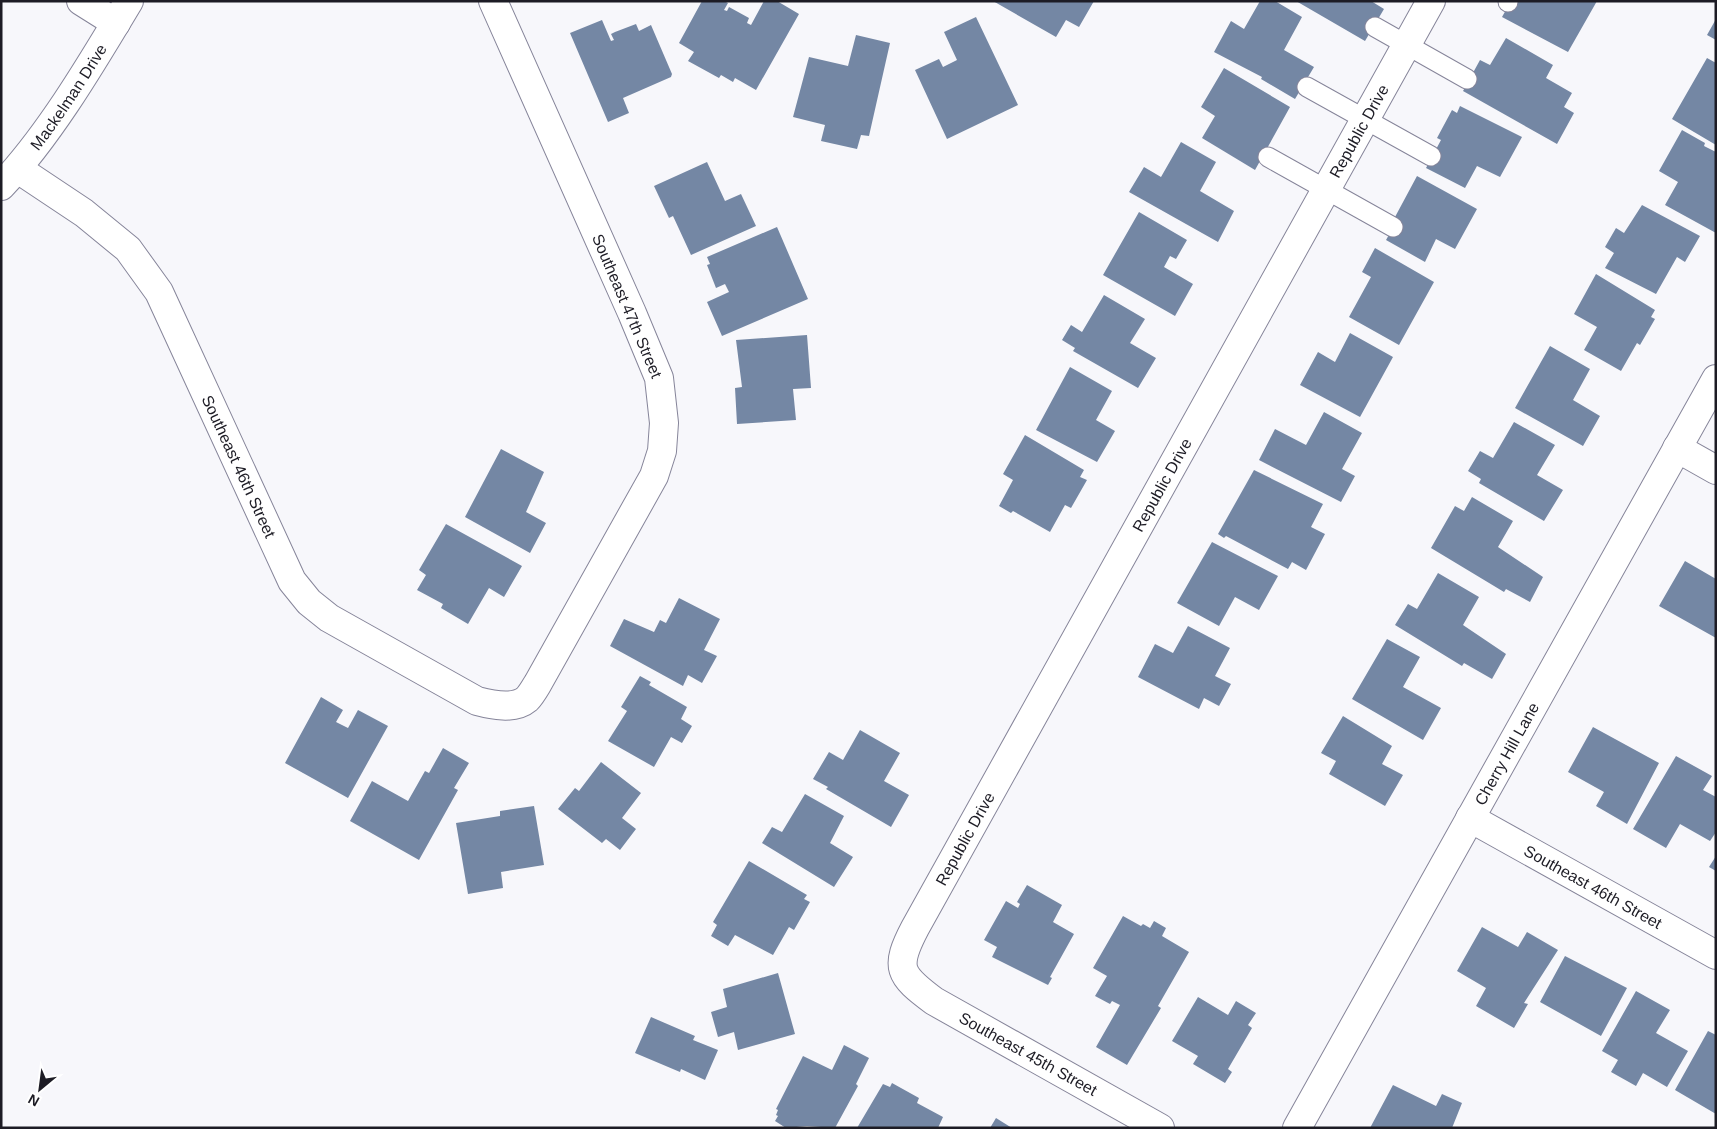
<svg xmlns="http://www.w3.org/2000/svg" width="1717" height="1129" font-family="Helvetica,sans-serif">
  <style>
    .building { fill: #7487a4 }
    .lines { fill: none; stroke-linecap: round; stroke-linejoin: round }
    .lane-casing { stroke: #86859a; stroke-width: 21 }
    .street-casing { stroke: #86859a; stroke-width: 30 }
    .secondary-casing { stroke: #86859a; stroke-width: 30 }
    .lane { stroke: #fff; stroke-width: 19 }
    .street { stroke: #fff; stroke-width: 28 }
    .secondary { stroke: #fff; stroke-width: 28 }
    .labels { text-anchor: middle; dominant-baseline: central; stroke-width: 5; stroke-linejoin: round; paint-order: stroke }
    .street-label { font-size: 16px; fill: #1d1c25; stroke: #fff }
  </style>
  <rect width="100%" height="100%" fill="#f7f7fb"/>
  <path class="building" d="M702,1H724L728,3L724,10L727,11L729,7L749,18L747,23L751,25L764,1H777L799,14L756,90L735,78L733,82L721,75L719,78L688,61L694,52L679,43Z
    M993,1H1094L1079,27L1066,20L1056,37Z
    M1260,1H1275L1302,17L1284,50L1314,67L1295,99L1261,79L1262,77L1214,52L1231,21L1244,29Z
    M1296,1H1371L1384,9L1365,41Z
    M1511,1H1597L1568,52L1502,17Z
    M976,17L1018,105L947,139L915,70L939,59L943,67L957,60L944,32Z
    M1716,19V40L1707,35Z
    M602,20L611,41L614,40L611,34L615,32L636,24L639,31L651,25L672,74L671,77L623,98L629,113L608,122L570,33Z
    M856,35L890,43L869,136L861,135L857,149L821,141L825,125L793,117L809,57L848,66Z
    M1506,38L1553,65L1546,78L1572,93L1564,107L1574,113L1557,144L1463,91L1480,60L1490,65Z
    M1707,58L1716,63V145L1672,119Z
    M1224,68L1290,107L1255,170L1202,138L1215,116L1201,107Z
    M1460,106L1522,137L1500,177L1477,166L1465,188L1426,168L1441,140L1437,138L1452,110L1457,113Z
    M1682,130L1705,143L1704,146L1716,152V233L1665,205L1678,182L1659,171Z
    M1181,142L1216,162L1200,191L1234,211L1218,242L1129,192L1144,167L1161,177Z
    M707,162L725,201L741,194L756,226L691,255L673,216L669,218L654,186Z
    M1417,176L1477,209L1455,249L1436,239L1425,262L1386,240L1398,219L1395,217Z
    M1642,205L1700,236L1685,262L1677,257L1656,294L1605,268L1614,253L1605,247L1616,228L1624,233Z
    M1139,212L1187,240L1176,259L1170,256L1164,267L1193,284L1175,316L1103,275Z
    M777,227L808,299L722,336L707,302L729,292L725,284L716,288L707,265L710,264L707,257Z
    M1375,248L1434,282L1399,345L1349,317L1371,277L1362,272Z
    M1596,274L1655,310L1651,317L1655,319L1640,345L1637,343L1621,371L1584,350L1597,327L1574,314Z
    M1104,295L1145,319L1130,343L1156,358L1138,388L1073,351L1075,348L1062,340L1071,325L1082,332Z
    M1350,333L1393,357L1360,417L1300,385L1318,352L1335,362Z
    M807,335L811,388L793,389L796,420L737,424L735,388L742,387L736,340Z
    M1550,346L1590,369L1573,400L1600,416L1583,446L1515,408Z
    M1070,367L1112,391L1096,420L1115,431L1097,462L1036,430Z
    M1324,412L1362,433L1342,469L1355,476L1341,502L1259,460L1275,429L1306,445Z
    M1514,422L1555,445L1537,475L1563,490L1544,521L1479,483L1481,479L1468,471L1480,451L1493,458Z
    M1025,435L1084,470L1080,477L1087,480L1071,508L1065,505L1050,532L1013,511L1011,513L999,506L1013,480L1003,474Z
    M501,449L544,472L526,512L546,523L530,553L465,517Z
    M1254,470L1323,504L1311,527L1325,534L1306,570L1292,562L1288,569L1226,536L1224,538L1218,534Z
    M1472,497L1513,521L1498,547L1543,577L1530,602L1506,589L1504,592L1431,548L1455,506L1464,511Z
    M446,524L522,566L504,597L489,588L468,624L441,608L443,604L417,590L426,575L419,570Z
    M1212,542L1278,576L1259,610L1235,597L1219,626L1177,603Z
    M1685,561L1716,579V638L1659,606Z
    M1438,573L1479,597L1463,625L1506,654L1492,679L1464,663L1462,666L1395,625L1408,604L1417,609Z
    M679,598L720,619L704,650L717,656L702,683L688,675L683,686L610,646L624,619L654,632L660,620L666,623Z
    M1188,626L1230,648L1215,676L1231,684L1219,706L1204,698L1199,709L1138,677L1155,644L1173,653Z
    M1387,639L1420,657L1403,687L1441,708L1423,740L1352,699Z
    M640,676L651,682L649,685L687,707L681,719L692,726L682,743L671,737L654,767L608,741L627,711L621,707Z
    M321,697L343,710L336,722L348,728L358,710L388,726L348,798L285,763Z
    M1343,716L1392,746L1382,764L1403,775L1385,806L1329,774L1336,761L1321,753Z
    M1593,727L1659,763L1627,824L1596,806L1604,792L1568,772Z
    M860,730L900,753L884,781L909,795L891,827L826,789L828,787L813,779L829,752L843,760Z
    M443,748L469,763L454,788L458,790L419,860L350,821L372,781L408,801L425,771L429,773Z
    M1676,756L1712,776L1703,790L1716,797V832L1710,841L1680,824L1666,848L1633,829Z
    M601,762L641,793L622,818L636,829L620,850L606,839L602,843L558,809L575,788L579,791Z
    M805,794L844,816L830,843L853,857L834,887L762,843L772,827L782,832Z
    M534,806L544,865L501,872L503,888L468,894L456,823L500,816V811Z
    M1716,856V871L1709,867Z
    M749,861L807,895L804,899L810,902L794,930L789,927L773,955L735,935L728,946L711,936L717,925L713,922Z
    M1027,885L1062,905L1053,922L1074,934L1050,977L1052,978L1048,985L992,957L997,947L984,940L1006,901L1018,908L1020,904L1017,902Z
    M1123,916L1141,926L1143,924L1150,928L1154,921L1166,928L1162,936L1189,952L1158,1006L1161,1008L1127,1065L1096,1047L1120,1005L1112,1001L1110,1004L1095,996L1107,976L1093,968Z
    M1482,927L1518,947L1527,932L1558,950L1524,1003L1528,1004L1514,1028L1476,1006L1486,988L1457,971Z
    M1565,956L1627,988L1601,1036L1540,1002Z
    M778,973L795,1034L738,1050L734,1032L718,1037L711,1012L727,1007L723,989Z
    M1636,991L1670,1010L1656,1033L1688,1051L1667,1087L1643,1073L1636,1086L1611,1072L1618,1060L1602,1051Z
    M1198,997L1228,1015L1236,1001L1256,1013L1248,1025L1252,1028L1228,1069L1232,1072L1225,1083L1193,1064L1198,1056L1172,1041Z
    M651,1017L695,1036L693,1040L718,1050L705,1080L681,1069L680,1072L635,1053Z
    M1708,1031L1716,1035V1114L1675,1090Z
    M844,1045L869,1058L856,1084L858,1086L835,1128L807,1126L786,1128L775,1121L778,1116L776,1115L778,1110L776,1109L803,1056L832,1070Z
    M892,1083L919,1098L917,1103L943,1117L938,1128H857L883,1084L890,1087Z
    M1393,1085L1436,1106L1442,1094L1462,1103L1452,1128H1370Z
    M996,1118L1012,1128H990Z"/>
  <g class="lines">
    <defs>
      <path id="lane" d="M1508,1V2
        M1375,27L1467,79
        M1307,87L1431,156
        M1268,157L1393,227"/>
      <g id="street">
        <path d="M81,1L116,23"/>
        <path id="s1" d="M18,169L84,213L128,249L159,292L292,581L309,602L329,618L477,701C492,705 514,710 527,699C531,695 535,688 538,683L654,476L662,451L664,423L659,378L632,313L493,1"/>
        <path d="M1677,448L1716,470"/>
        <path id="s2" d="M1470,818L1716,955"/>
        <path id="s3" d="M1160,1128L934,1001C899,975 894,968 915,928L1431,1"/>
        <path id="s4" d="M1297,1128L1716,379"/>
      </g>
      <g id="secondary">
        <path id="s5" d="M1,186C49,136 93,61 129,1"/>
      </g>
    </defs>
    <use href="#lane" class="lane-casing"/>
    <use href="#street" class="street-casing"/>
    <use href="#secondary" class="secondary-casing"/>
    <use href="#lane" class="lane"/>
    <use href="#street" class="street"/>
    <use href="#secondary" class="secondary"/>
  </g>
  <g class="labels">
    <g class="street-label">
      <text stroke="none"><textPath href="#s5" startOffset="112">Mackelman Drive</textPath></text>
      <text stroke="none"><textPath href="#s3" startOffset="1260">Republic Drive</textPath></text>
      <text transform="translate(627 306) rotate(67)">Southeast 47th Street</text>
      <text stroke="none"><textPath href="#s1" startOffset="381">Southeast 46th Street</textPath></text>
      <text stroke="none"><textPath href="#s3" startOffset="855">Republic Drive</textPath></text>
      <text stroke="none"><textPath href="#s4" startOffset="429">Cherry Hill Lane</textPath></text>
      <text stroke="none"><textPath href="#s3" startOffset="450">Republic Drive</textPath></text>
      <text stroke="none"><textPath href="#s2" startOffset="141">Southeast 46th Street</textPath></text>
      <text transform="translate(1028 1054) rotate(29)">Southeast 45th Street</text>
    </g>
  </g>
  <rect width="1717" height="1129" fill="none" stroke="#1d1c25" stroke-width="5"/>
  <g transform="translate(40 1089) rotate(209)" stroke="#ffffff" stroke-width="4" paint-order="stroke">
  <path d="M0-4L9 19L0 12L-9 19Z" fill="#1d1c25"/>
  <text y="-8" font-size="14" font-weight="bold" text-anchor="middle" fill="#1d1c25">N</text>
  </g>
</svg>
